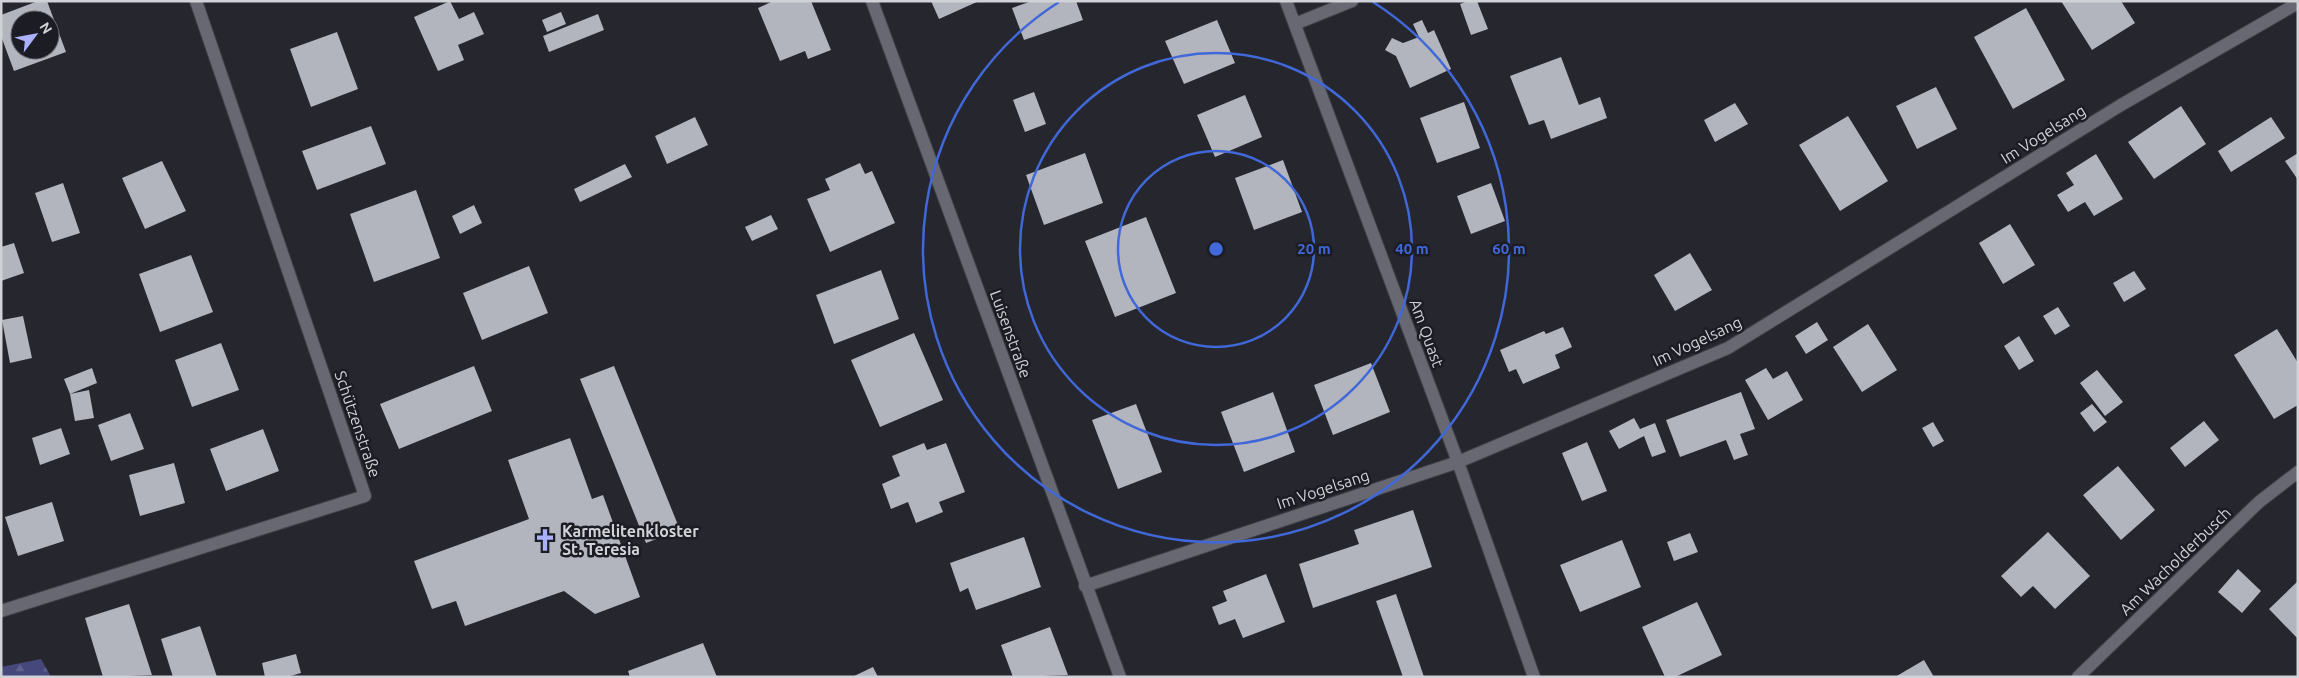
<svg xmlns="http://www.w3.org/2000/svg" width="2299" height="678" font-family="Ubuntu,sans-serif">
  <style>
    .forest { fill: url(#forest-firs) }
    .building { fill: #b2b4be; fill-rule: evenodd }
    .lines { fill: none; stroke-linecap: round; stroke-linejoin: round }
    .minor-casing { stroke: #414248; stroke-width: 14 }
    .minor { stroke: #676871; stroke-width: 12 }
    .ring { fill: none; stroke: #4168d8; stroke-width: 2.5 }
    .labels { text-anchor: middle; dominant-baseline: central; stroke-width: 5; stroke-linejoin: round; paint-order: stroke }
    .street-label { font-size: 16px; fill: #d1d2d7; stroke: #1c1c24 }
    .poi-label { font-size: 16px; font-weight: bold; fill: #d1d2d7; stroke: #1c1c24; text-anchor: start }
    .centre { fill: #4168d8; stroke: #1c1c24; stroke-width: 2.5 }
    .ring-label { font-size: 15px; text-anchor: middle; font-weight: bold; fill: #4168d8; stroke: #1c1c24; stroke-width: 5; stroke-linejoin: round; paint-order: stroke }
  </style>
  <defs>
    <pattern id="forest-firs" width="22" height="20" patternUnits="userSpaceOnUse" patternTransform="scale(1.25)"><rect width="22" height="20" fill="#46487c"/><path d="M5 1l3.5 6h-7zM16 11l3.5 6h-7z" fill="#60628e"/></pattern>
  </defs>
  <rect width="100%" height="100%" fill="#25262e"/>
  <path class="forest" d="M41,659L51,677H1V667Z"/>
  <path class="building" d="M38,1H47L66,52L14,71L1,36V15ZM20,20H50V50H20Z
    M450,1L459,19L474,12L484,34L458,45L464,60L438,71L414,17Z
    M773,1H811L831,50L808,59L805,51L780,61L758,8Z
    M931,1H979L939,19Z
    M1032,1H1076L1083,20L1024,40L1012,8Z
    M1468,1H1477L1488,29L1471,35L1460,4Z
    M2061,1H2121L2135,23L2092,50Z
    M2026,8L2065,80L2013,109L1974,37Z
    M561,12L566,24L547,32L542,20Z
    M598,14L604,30L549,52L543,36Z
    M1217,20L1235,63L1184,84L1165,41Z
    M1422,20L1428,33L1434,30L1451,69L1410,88L1396,56L1385,50L1392,38L1403,43L1419,37L1413,24Z
    M337,32L358,89L311,107L290,49Z
    M1561,57L1579,105L1600,97L1607,118L1551,139L1544,120L1529,125L1510,76Z
    M1936,87L1957,129L1917,149L1896,106Z
    M1034,92L1046,124L1025,132L1013,100Z
    M1245,95L1262,137L1215,157L1197,115Z
    M1464,102L1480,148L1437,163L1420,118Z
    M1735,103L1748,124L1715,142L1704,120Z
    M2181,106L2206,144L2154,179L2128,142Z
    M1848,116L1888,181L1840,211L1799,145Z
    M695,117L708,145L667,164L655,136Z
    M2271,117L2285,138L2231,172L2218,151Z
    M371,126L386,164L317,190L302,151Z
    M1085,153L1103,203L1044,225L1026,175Z
    M2298,153V180L2285,161Z
    M2096,154L2123,199L2094,216L2085,202L2068,212L2057,195L2074,185L2066,173Z
    M1283,160L1302,212L1254,230L1235,178Z
    M162,161L186,211L145,229L122,178Z
    M860,163L865,174L872,171L895,223L830,252L807,199L830,190L825,179Z
    M625,164L632,177L580,202L574,189Z
    M63,183L80,233L52,242L35,193Z
    M1491,183L1505,221L1471,234L1457,196Z
    M416,190L440,258L374,282L350,214Z
    M474,205L482,223L460,234L452,216Z
    M771,215L778,229L752,241L745,227Z
    M1146,217L1176,293L1115,317L1085,241Z
    M2010,224L2035,265L2003,284L1979,243Z
    M14,243L24,273L1,281V247Z
    M1690,253L1712,290L1675,311L1654,275Z
    M191,255L213,312L160,332L139,274Z
    M529,266L548,313L482,340L463,293Z
    M881,270L899,319L834,344L816,295Z
    M2134,271L2146,289L2124,302L2113,283Z
    M2058,307L2070,326L2055,335L2043,316Z
    M23,316L32,358L10,363L2,320Z
    M1817,322L1828,340L1806,354L1795,336Z
    M1868,324L1897,370L1862,392L1833,347Z
    M1563,327L1572,347L1555,355L1560,368L1523,384L1516,369L1509,372L1500,350L1544,331L1546,334Z
    M2277,329L2298,363V405L2274,419L2234,355Z
    M914,333L943,400L880,427L851,360Z
    M2019,336L2034,361L2019,370L2004,346Z
    M221,343L239,390L192,407L175,360Z
    M1371,363L1390,412L1333,435L1314,385Z
    M474,366L492,411L399,449L380,404Z
    M614,366L680,530L646,543L580,379Z
    M92,368L97,383L70,394L89,390L94,418L75,421L70,394L64,379Z
    M1766,368L1773,379L1787,371L1803,400L1768,420L1745,380Z
    M2097,370L2123,402L2105,416L2080,383Z
    M1273,392L1295,452L1244,472L1221,412Z
    M1741,392L1755,429L1740,434L1748,455L1734,460L1726,440L1680,457L1666,420Z
    M1136,404L1162,472L1118,489L1092,420Z
    M2092,404L2107,422L2094,432L2080,413Z
    M130,413L144,449L111,461L98,425Z
    M1634,418L1640,429L1655,423L1666,452L1652,457L1644,436L1619,449L1609,431Z
    M2204,421L2219,440L2185,467L2170,448Z
    M1933,422L1944,441L1933,447L1922,428Z
    M61,428L70,454L40,465L32,438Z
    M263,429L279,471L226,491L210,449Z
    M570,438L592,499L603,495L640,597L595,614L564,591L465,626L456,601L432,609L414,561L529,519L508,460Z
    M1587,442L1607,491L1582,501L1562,453Z
    M924,443L927,450L946,443L965,492L939,502L943,512L916,523L908,502L891,509L882,484L900,476L892,456Z
    M174,463L185,503L140,516L129,475Z
    M2118,466L2155,510L2121,540L2083,495Z
    M52,502L64,541L18,556L5,517Z
    M1413,510L1432,567L1313,608L1299,564L1359,544L1354,530Z
    M2048,532L2090,576L2055,609L2033,586L2021,597L2001,576Z
    M1690,533L1698,552L1674,561L1667,542Z
    M1024,537L1041,587L976,610L968,588L960,592L950,563Z
    M1622,540L1641,587L1580,612L1560,565Z
    M2238,569L2261,591L2242,613L2218,592Z
    M1266,574L1285,622L1243,638L1235,619L1219,625L1212,607L1227,601L1223,591Z
    M2298,581V639L2269,609Z
    M1396,594L1424,677H1403L1376,601Z
    M1697,602L1722,655L1675,677H1665L1642,627Z
    M129,604L152,675L103,677L85,618Z
    M200,626L217,677H173L161,639Z
    M1050,627L1068,675L1013,677L1001,645Z
    M703,643L717,677H630L628,671Z
    M296,654L301,673L287,677H265L262,663Z
    M1924,660L1934,677H1895Z
    M873,667L878,677H852Z"/>
  <g class="lines">
    <defs>
      <path id="minor" d="M872,1L1120,677
        M1286,1L1458,462L1534,677
        M1295,24L1352,1
        M1085,586L1458,462L1728,348L2121,105L2298,3
        M1,611L365,496L196,1
        M2078,677L2259,502L2298,472"/>
    </defs>
    <use href="#minor" class="minor-casing"/>
    <use href="#minor" class="minor"/>
  </g>
  <g class="ring">
    <circle cx="1216" cy="249" r="98"/>
    <circle cx="1216" cy="249" r="196"/>
    <path d="M1373 2A293 293 0 1 1 1059 2"/>
  </g>
  <defs>
    <symbol id="church-bare" viewBox="-9 -9 18 18"><path d="M-1.2-6h2.4v3.5h3.3v2.4h-3.3V6h-2.4V-.1h-3.3v-2.4h3.3Z" fill="#aab0fc" stroke="#1c1c24" stroke-width="2.5" paint-order="stroke"/></symbol>
  </defs>
  <g fill-rule="evenodd">
    <use href="#church-bare" x="529" y="524" width="32" height="32"/>
  </g>
  <g class="labels">
    <g class="street-label">
      <text transform="translate(2043 134) rotate(-32)">Im Vogelsang</text>
      <text transform="translate(1427 333) rotate(70)">Am Quast</text>
      <text transform="translate(1011 334) rotate(70)">Luisenstraße</text>
      <text transform="translate(1697 341) rotate(-25)">Im Vogelsang</text>
      <text transform="translate(358 424) rotate(71)">Schützenstraße</text>
      <text transform="translate(1323 489) rotate(-18)">Im Vogelsang</text>
      <text transform="translate(2175 561) rotate(-44)">Am Wacholderbusch</text>
    </g>
    <g class="poi-label">
      <text x="562" y="531">Karmelitenkloster<tspan x="562" dy="18">St. Teresia</tspan></text>
    </g>
  </g>
  <circle cx="1216" cy="249" r="8" class="centre"/>
  <g class="ring-label">
    <text x="1314" y="254">20 m</text>
    <text x="1412" y="254">40 m</text>
    <text x="1509" y="254">60 m</text>
  </g>
  <rect width="2299" height="678" fill="none" stroke="#d1d2d7" stroke-width="5"/>
  <g transform="translate(35 35) rotate(58)"><circle r="24" fill="#1c1c24" stroke="#64656c"/>
  <path d="M0-4L9 19L0 12L-9 19Z" fill="#aab0fc"/>
  <text y="-8" font-size="14" font-weight="bold" text-anchor="middle" fill="#d1d2d7">N</text>
  </g>
</svg>
